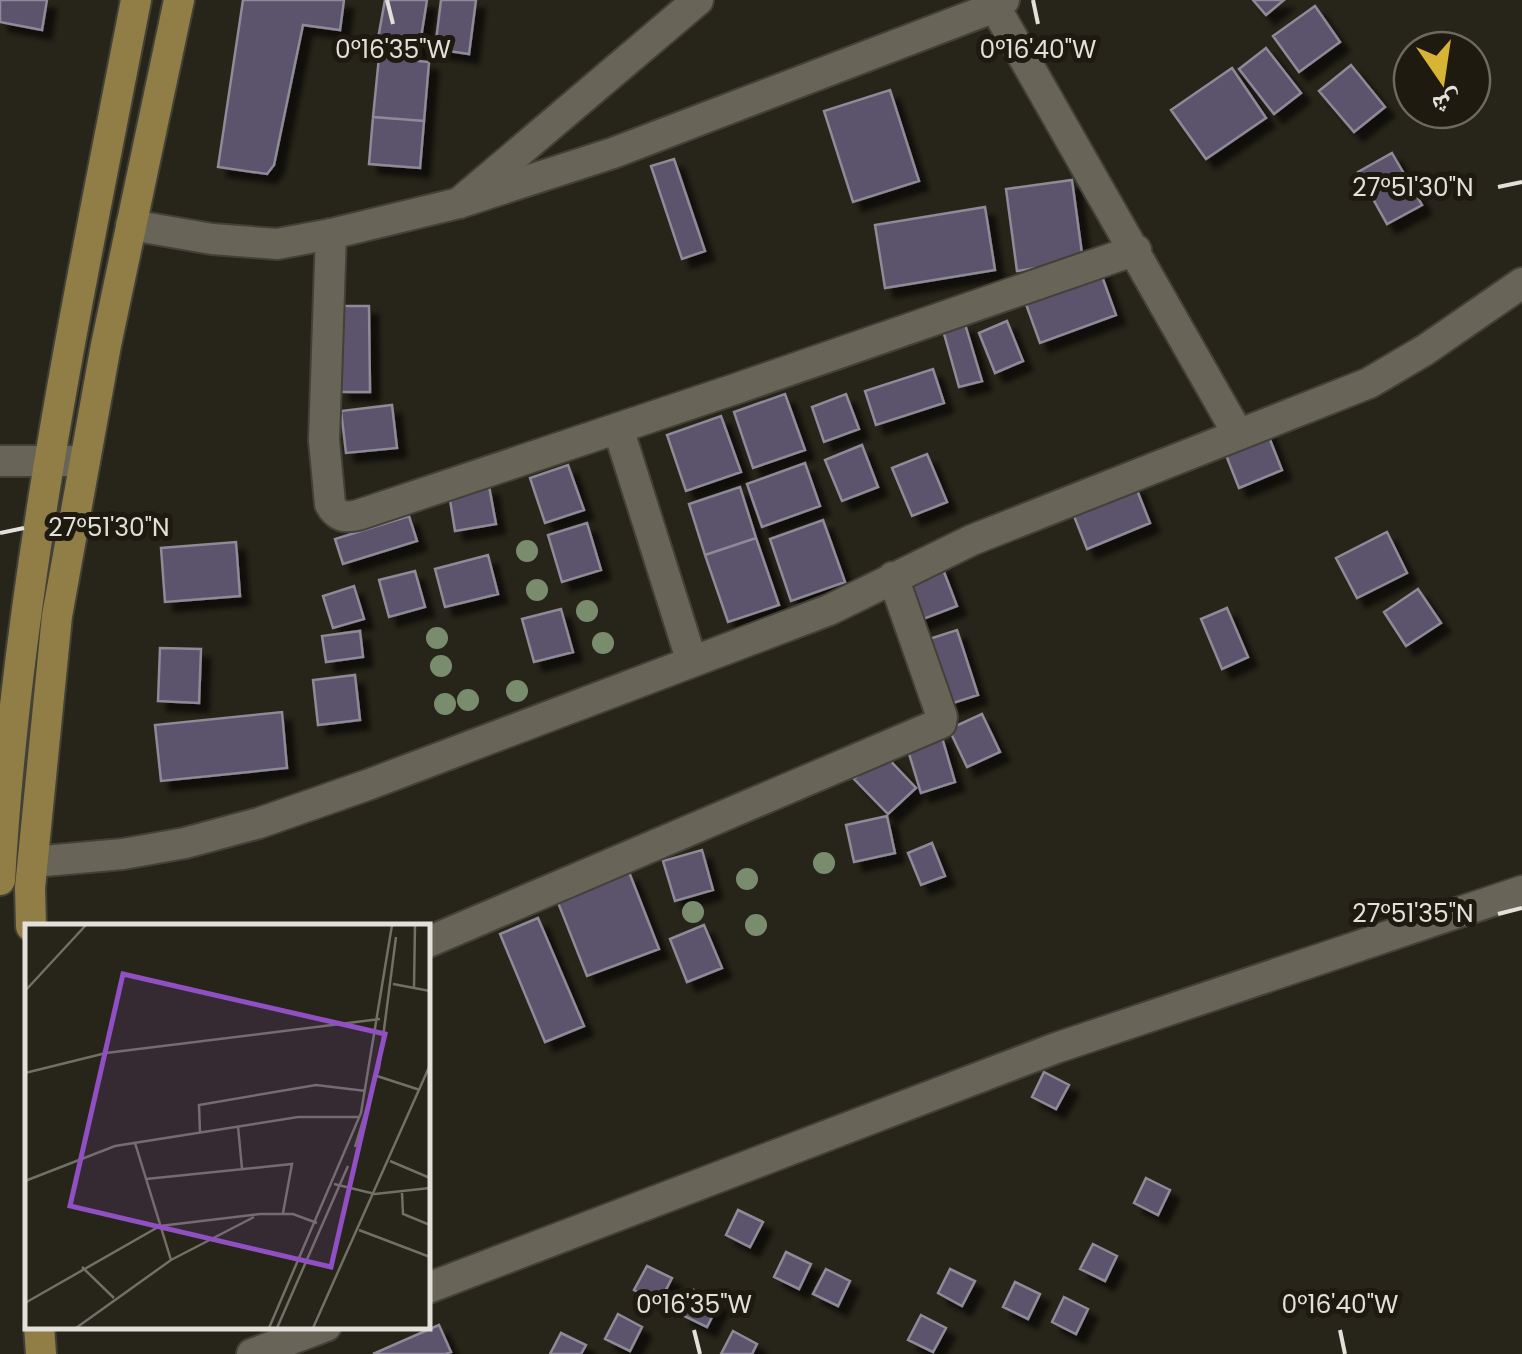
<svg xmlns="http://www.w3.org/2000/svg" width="1522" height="1354" font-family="Poppins,'Noto Naskh Arabic',sans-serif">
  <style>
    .building { fill: #5b526c; stroke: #8e8a97; stroke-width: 2.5; filter: url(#shadow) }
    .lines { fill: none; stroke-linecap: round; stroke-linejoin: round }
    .minor-casing { stroke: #424037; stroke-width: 34 }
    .tertiary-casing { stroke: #424037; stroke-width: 34 }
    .primary-casing { stroke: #424037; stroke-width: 34 }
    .minor { stroke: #686457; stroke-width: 30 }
    .tertiary { stroke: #686457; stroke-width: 30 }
    .primary { stroke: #907e46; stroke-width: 30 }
    .tree { fill: #7a8c6e }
    .ticks { fill: none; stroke: #e2e0d9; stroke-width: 4 }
    .inset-road { fill: none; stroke: #726f66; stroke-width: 2.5 }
    .view { fill: #9050c4; fill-opacity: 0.15; stroke: #9050c4; stroke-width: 5 }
    .inset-edge { fill: none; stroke: #e2e0d9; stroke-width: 5 }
    .ticks-label { font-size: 25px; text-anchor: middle; fill: #e2e0d9; stroke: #1e1a10; stroke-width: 10; stroke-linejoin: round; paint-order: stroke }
  </style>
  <defs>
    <filter id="shadow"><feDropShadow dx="9" dy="9" stdDeviation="2.5" flood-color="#0009"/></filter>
  </defs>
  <rect width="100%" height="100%" fill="#272419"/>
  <path class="building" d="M0,0H47L42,30L0,22Z
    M243,0H344L340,30L303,25L274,165L267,174L218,167Z
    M385,0H427L419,50L377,44Z
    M441,0H476L469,54L435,49Z
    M1253,0H1284L1266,15Z
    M1315,6L1340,42L1299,72L1273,36Z
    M1266,48L1301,93L1274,114L1239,69Z
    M379,57L429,62L424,121L373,117Z
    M1351,65L1385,107L1354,132L1319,91Z
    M1232,68L1266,118L1206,159L1171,110Z
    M890,90L919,181L853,202L824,111Z
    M373,117L424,121L420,168L369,164Z
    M1392,153L1422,205L1387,224L1358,172Z
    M674,159L705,251L682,259L651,166Z
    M1072,180L1083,261L1017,271L1006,189Z
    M985,207L995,270L885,288L875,225Z
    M1099,268L1116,315L1040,343L1023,296Z
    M340,306H369L370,392H341Z
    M1007,321L1023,361L995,373L979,333Z
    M965,324L982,381L959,387L943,330Z
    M933,369L944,403L876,425L865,391Z
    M785,394L805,450L753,468L734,412Z
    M846,394L859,429L824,442L812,407Z
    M392,405L397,448L346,453L341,411Z
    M721,416L741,472L686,491L667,435Z
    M1265,427L1282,470L1239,488L1222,445Z
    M862,445L878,487L842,501L825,460Z
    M927,454L947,502L912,516L892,468Z
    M805,463L820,506L762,527L747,484Z
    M568,465L584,510L545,523L530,478Z
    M1135,485L1150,523L1087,549L1072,511Z
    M489,486L496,524L455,531L449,494Z
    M740,487L756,538L705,555L689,504Z
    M409,516L417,541L343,564L335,539Z
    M823,520L845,582L791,601L770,539Z
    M587,523L601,570L562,582L548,535Z
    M1387,532L1407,573L1357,598L1336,558Z
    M756,538L779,605L728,622L705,555Z
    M236,542L240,596L165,602L161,548Z
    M488,555L498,594L445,607L435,569Z
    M941,564L957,606L918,621L902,579Z
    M415,571L425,607L389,617L379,580Z
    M354,586L364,619L333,628L323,596Z
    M1418,589L1441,623L1406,646L1384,612Z
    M1227,608L1248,657L1222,669L1201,619Z
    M561,609L573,652L534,662L522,619Z
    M957,630L978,695L950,704L929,639Z
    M360,631L363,657L326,662L322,636Z
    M160,648L201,649L199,703L158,701Z
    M355,675L360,720L318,725L313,680Z
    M282,712L287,768L161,781L155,725Z
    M982,714L1000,752L967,767L949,729Z
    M941,734L955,782L921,793L906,744Z
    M882,752L916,788L888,814L854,779Z
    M887,816L895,853L854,862L846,825Z
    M932,843L945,876L921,885L908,853Z
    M702,850L713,890L675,901L663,861Z
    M629,872L659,949L587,976L557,900Z
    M538,918L584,1026L545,1042L500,934Z
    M704,925L722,968L687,982L670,939Z
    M1044,1072L1069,1085L1056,1109L1032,1097Z
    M1146,1178L1170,1190L1158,1215L1134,1203Z
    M738,1210L763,1222L750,1247L726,1235Z
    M1093,1244L1117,1256L1105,1281L1080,1269Z
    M786,1252L811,1264L799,1289L774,1277Z
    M647,1266L672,1278L659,1303L634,1290Z
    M826,1269L850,1281L838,1306L813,1294Z
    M950,1269L975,1281L962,1306L938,1293Z
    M1015,1282L1040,1294L1028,1319L1003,1307Z
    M694,1290L719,1303L707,1327L682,1315Z
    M1064,1297L1088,1309L1076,1334L1052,1322Z
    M618,1314L642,1327L630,1351L605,1339Z
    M921,1315L946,1328L933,1352L908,1340Z
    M439,1325L451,1352L446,1354H373Z
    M733,1331L757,1344L752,1354H721Z
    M561,1333L586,1345L581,1354H550Z"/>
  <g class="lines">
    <defs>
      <path id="minor" d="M991,0L1238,434
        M459,203L698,0
        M331,234L324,440L330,504C337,517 345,518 358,515L738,388L1136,250
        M618,428L692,662
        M0,461H85
        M33,862L123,854L185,843L259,823L370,784L829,610L972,540L1369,383L1425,350L1522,283
        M428,942L941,723L942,717L893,577
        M428,1288L1056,1048L1522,891
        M252,1354L326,1326"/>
      <path id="tertiary" d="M131,225L212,239L277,244L331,234L459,203L613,153L995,7L1004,0"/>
      <path id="primary" d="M0,880C17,583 80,291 136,0
        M31,926L30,888L57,616L106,345L179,0
        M39,1326L41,1354"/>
    </defs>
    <use href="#minor" class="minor-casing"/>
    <use href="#tertiary" class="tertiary-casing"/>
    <use href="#primary" class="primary-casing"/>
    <use href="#minor" class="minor"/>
    <use href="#tertiary" class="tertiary"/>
    <use href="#primary" class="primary"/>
  </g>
  <g class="tree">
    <circle cx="527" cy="551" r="11"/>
    <circle cx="537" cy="590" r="11"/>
    <circle cx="587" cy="611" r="11"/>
    <circle cx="437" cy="638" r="11"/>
    <circle cx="603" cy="643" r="11"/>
    <circle cx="441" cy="666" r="11"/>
    <circle cx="517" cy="691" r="11"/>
    <circle cx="468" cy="700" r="11"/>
    <circle cx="445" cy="704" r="11"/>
    <circle cx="824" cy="863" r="11"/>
    <circle cx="747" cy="879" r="11"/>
    <circle cx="693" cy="912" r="11"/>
    <circle cx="756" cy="925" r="11"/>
  </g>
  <path class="ticks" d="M387,0L393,24M1033,0L1038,24M1498,187L1522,182M0,533L24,528M1498,914L1522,908M694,1330L700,1354M1340,1330L1345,1354"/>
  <g transform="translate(25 924)">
    <rect width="405" height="405" fill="#272419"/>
    <path class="inset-road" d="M368,60L405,67M389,63L390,1M0,67L61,1M0,149L81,129L355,95M352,152L395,166M213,202L217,245M175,208L174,181L291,161L341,167M110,219L146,336M330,223L354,144L371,13M365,237L405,254M121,255L267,240L258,289M0,257L90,222L273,193H334M309,260L350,270L405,264M377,269L378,290L405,301M334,306L405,333M57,343L89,374M0,379L135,302L235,290H268L292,299M51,404L146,336L229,293M244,404L336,189L367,1M252,404L323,242M288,404L405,141"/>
    <path class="view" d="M98,50L360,110L306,343L45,282Z"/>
    <rect width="405" height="405" class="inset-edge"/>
  </g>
  <g class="ticks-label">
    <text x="393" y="58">0°16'35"W</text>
    <text x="1038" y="58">0°16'40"W</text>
    <text x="1413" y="196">27°51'30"N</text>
    <text x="109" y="536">27°51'30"N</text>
    <text x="1413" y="922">27°51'35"N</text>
    <text x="694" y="1313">0°16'35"W</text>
    <text x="1340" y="1313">0°16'40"W</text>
  </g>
  <g transform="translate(1442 80) rotate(167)"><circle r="48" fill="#1e1a10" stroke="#6c6960" stroke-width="2.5"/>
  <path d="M0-8L18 38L0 25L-18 38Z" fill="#d7b434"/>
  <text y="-15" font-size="28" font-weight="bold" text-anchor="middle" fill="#e2e0d9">ش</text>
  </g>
</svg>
